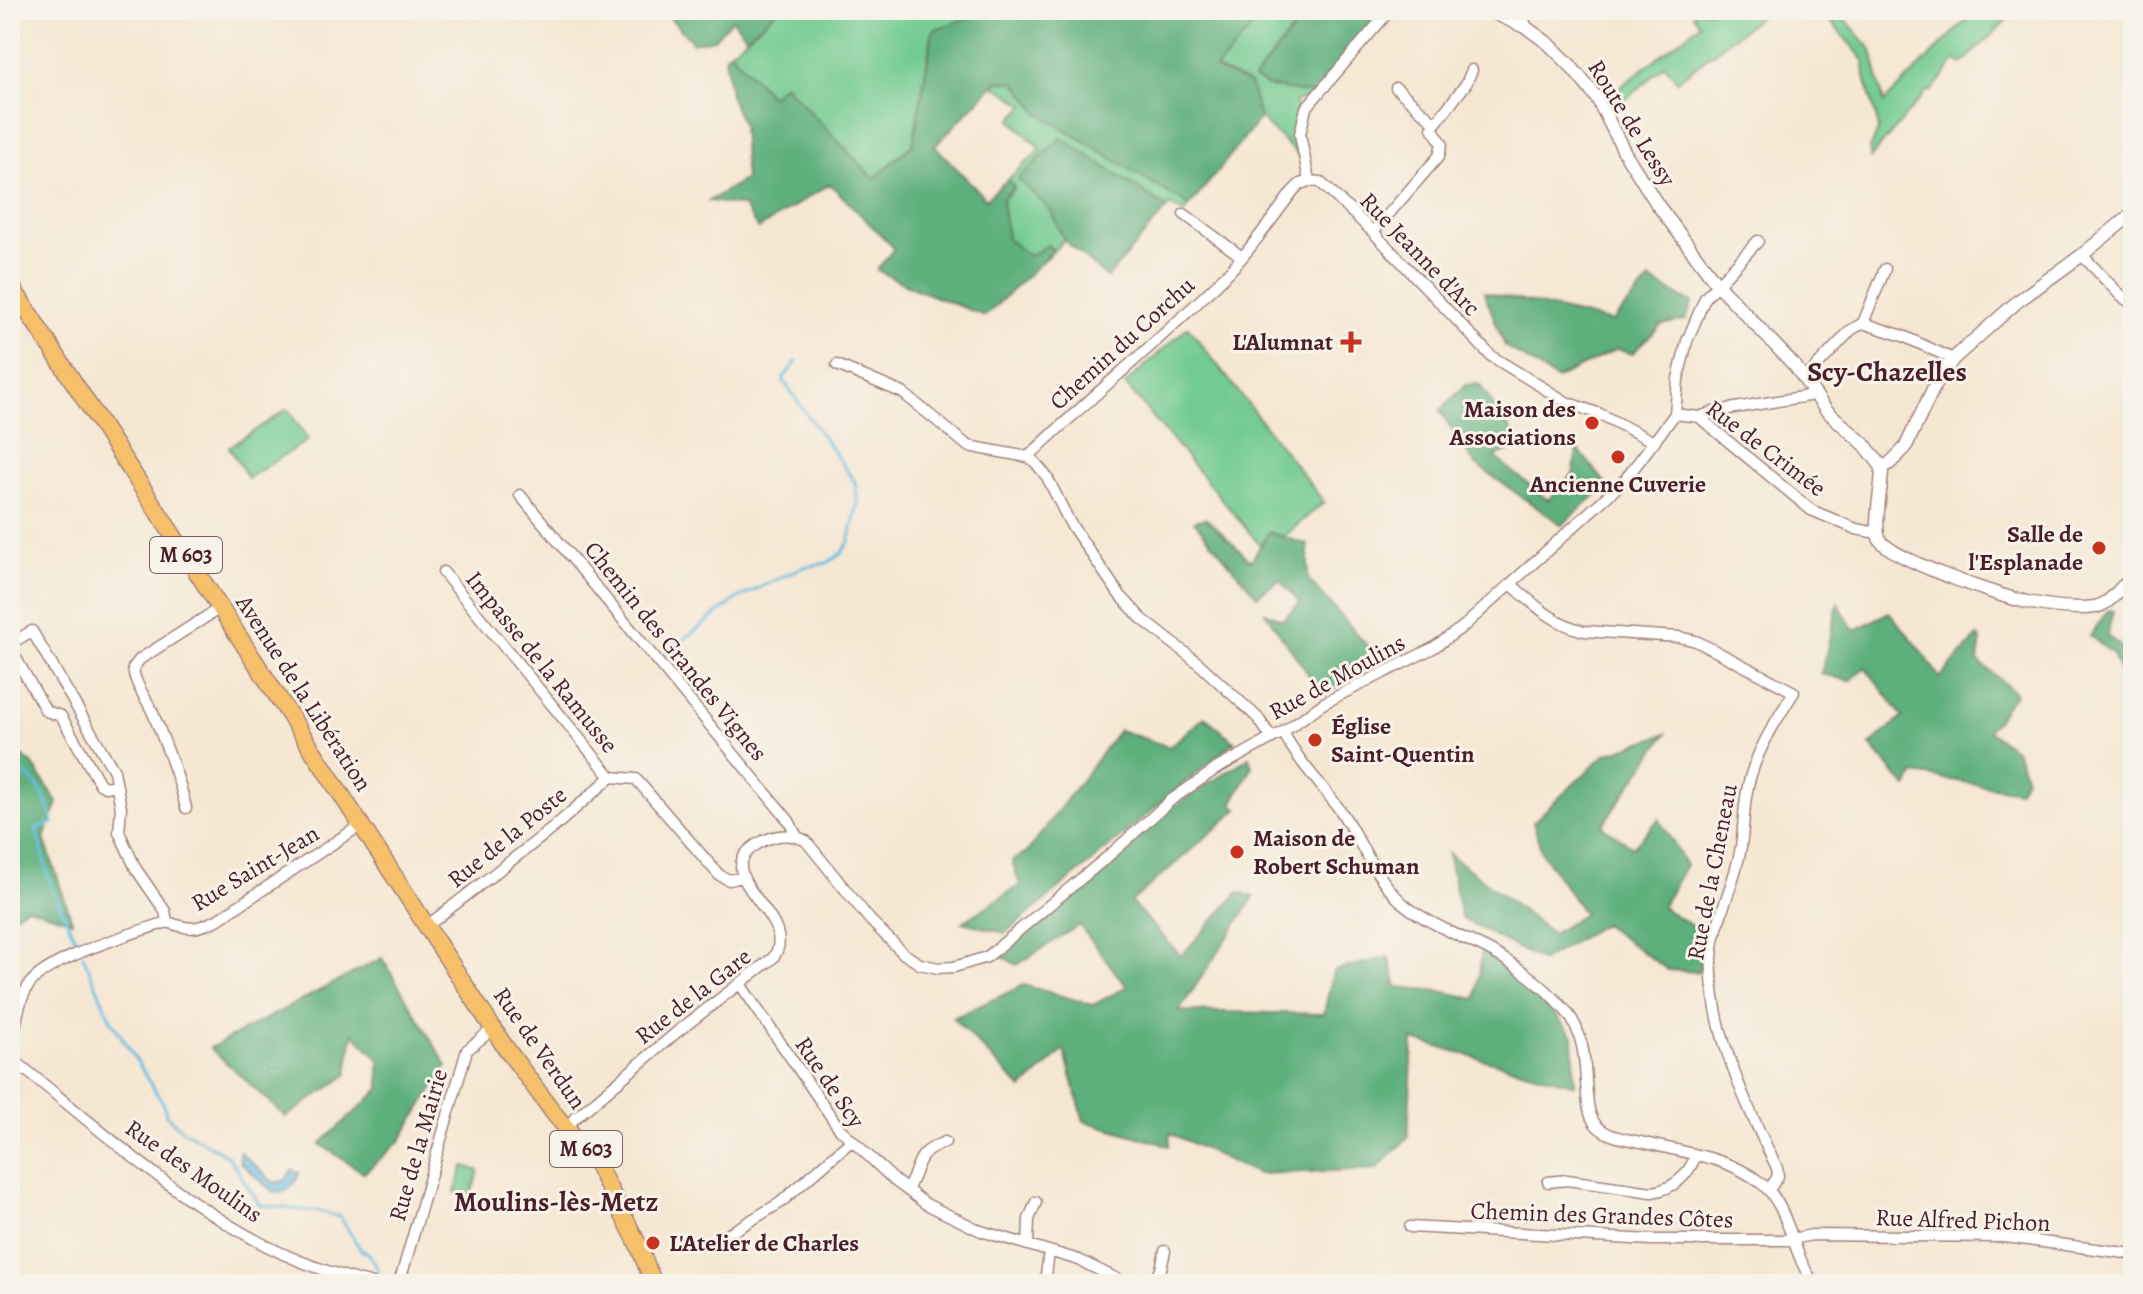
<svg xmlns="http://www.w3.org/2000/svg" width="2143" height="1294" font-family="Alegreya,serif">
  <style>
    .green { fill: #72cb91; stroke: #5e755e; stroke-width: 2 }
    .forest { fill: #5daf7b; stroke: #546753; stroke-width: 2 }
    .water { fill: #63bce1; stroke: #566e86; stroke-width: 2 }
    .lines { fill: none; stroke-linecap: round; stroke-linejoin: round }
    .stream { stroke: #63bce1; stroke-width: 3 }
    .minor-casing { stroke: #a0837f; stroke-width: 13 }
    .tertiary-casing { stroke: #a0837f; stroke-width: 15 }
    .primary-casing { stroke: #a0837f; stroke-width: 19 }
    .minor { stroke: #fff; stroke-width: 10 }
    .tertiary { stroke: #fff; stroke-width: 12 }
    .primary { stroke: #f6c06b; stroke-width: 16 }
    .poi-dot { fill: #c8321e; stroke: #f7f3e8; stroke-width: 3 }
    .labels { text-anchor: middle; dominant-baseline: central; stroke-width: 6; stroke-linejoin: round; paint-order: stroke }
    .shield { fill: #f7f3e8; stroke: #7e5f64; stroke-width: 2 }
    .shield-label { font-size: 22px; font-weight: bold; fill: #4a1f2b }
    .street-label { font-size: 24px; fill: #4a1f2b; stroke: #f7f3e8 }
    .poi-label { font-size: 24px; font-weight: bold; fill: #4a1f2b; stroke: #f7f3e8; text-anchor: end }
    .quarter-label { font-size: 28px; font-weight: bold; fill: #4a1f2b; stroke: #f7f3e8 }
  </style>
  <rect width="100%" height="100%" fill="#f7f3e8"/>
  <filter id="ink" filterUnits="userSpaceOnUse"><feTurbulence type="fractalNoise" baseFrequency=".0125" numOctaves="2"/><feDisplacementMap in="SourceGraphic" scale="16" xChannelSelector="R" yChannelSelector="G"/><feConvolveMatrix kernelMatrix="1 2 1 2 8 2 1 2 1" color-interpolation-filters="sRGB"/></filter>
  <filter id="wash" filterUnits="userSpaceOnUse"><feTurbulence type="fractalNoise" baseFrequency=".006" numOctaves="4" result="noise"/><feDisplacementMap in="SourceGraphic" scale="32" xChannelSelector="R" yChannelSelector="G"/><feGaussianBlur stdDeviation="1.8" result="paint"/><feColorMatrix in="noise" values="0 0 0 0 0 0 0 0 0 0 0 0 0 0 0 0 0 1.4 0 .05"/><feComposite in="paint" operator="in"/></filter>
  <g filter="url(#wash)">
    <rect width="100%" height="100%" fill="#f6e7d3"/>
    <path class="green" d="M778,10H992L933,30L913,144L874,179L784,85L772,97L730,52Z
      M1267,10H1284L1298,22L1254,79L1270,87L1319,95L1295,102L1300,157L1260,118L1250,84L1216,69Z
      M1698,10H1768L1677,81L1665,65L1611,112L1604,100L1700,24L1693,15Z
      M1821,10H1837L1872,50L1884,103L1976,10H2017L1962,64L1956,60L1931,92L1928,90L1870,158V150L1879,128L1865,77L1864,60Z
      M997,80L1015,82L1039,113L1190,206L1184,214L1170,205L1167,208L1061,138L1051,211L1064,240L1053,251L1048,246L1029,256L1007,239L1002,200L1014,188L1007,180L1041,149L1011,120L1025,105L993,85Z
      M1188,327L1324,502L1266,552L1125,384Z
      M288,409L308,440L248,478L229,447Z
      M464,1166L479,1171L470,1197L455,1192Z"/>
    <path class="forest" d="M663,10H778L747,37L732,19L714,39L693,43Z
      M992,10H1267L1216,69L1250,84L1260,118L1190,206L1039,113L1015,82L997,81L935,146L986,199L1007,180L1014,187L1002,200L1007,239L1029,256L1048,245L1053,251L985,316L913,288L877,270L894,248L830,184L758,229L743,206L709,201L745,179L742,124L730,95L725,56L730,52L771,96L784,84L874,179L913,144L933,30Z
      M1309,10H1390L1319,95L1270,87L1254,79Z
      M1061,138L1167,208L1107,278L1064,240L1051,211L1018,179Z
      M1650,280L1692,303L1686,320L1661,325L1632,354L1617,349L1556,379L1505,346L1484,292L1612,322Z
      M1479,384L1522,446L1495,457L1548,500L1574,473L1577,448L1607,485L1562,525L1475,464L1440,411L1465,385Z
      M1206,518L1251,561L1269,532L1308,545V579L1381,661L1323,695L1264,611L1282,620L1300,603L1280,580L1257,596L1194,521Z
      M1838,603L1854,631L1889,612L1921,650L1940,678L1978,636L1981,639L1978,661L2016,693L1988,731L2016,750L2026,778L2018,791L1915,774L1907,788L1870,745L1903,717L1865,667L1850,681L1821,674Z
      M2108,610L2113,611L2107,636L2130,653L2133,649V706L2113,654L2090,636Z
      M1205,717L1235,742C1157,804 1083,871 1005,933L963,922L1020,885L1012,861L1028,851L1119,730L1169,747Z
      M1666,734L1602,826L1633,847L1659,819L1686,865L1662,907L1703,933L1699,972L1668,970L1603,924L1542,961L1461,918L1448,853L1552,934L1584,914L1542,853L1533,822L1606,754Z
      M10,745L33,765L58,803L44,838L72,921L27,907L10,918Z
      M1250,757L1252,767L1232,804L1238,809L1131,902L1181,956L1239,892L1254,897L1179,1011L1324,1014L1333,971L1389,957L1397,987L1440,991L1476,999L1482,950L1536,992L1573,1036L1575,1085L1413,1040L1408,1138L1376,1169L1258,1174L1170,1133L1169,1146L1084,1121L1064,1050L1022,1089L953,1018L1024,985L1093,1005L1127,987L1079,925L1017,965L999,954L1174,806Z
      M382,958L447,1066L400,1141L364,1173L320,1144L380,1089L379,1059L353,1033L347,1075L286,1117L210,1048Z"/>
    <path class="water" d="M240,1152L274,1183L286,1180L292,1170L299,1173C295,1185 287,1194 273,1192L240,1162Z"/>
    <g class="lines">
      <path class="stream" d="M662,656L738,598L803,567L827,563L841,554L849,542L858,503L855,482L784,382V377L797,361
        M10,761C34,780 47,792 53,823L36,828L51,887L80,948
        M83,955L110,1018L164,1105L166,1115L182,1130L228,1156L260,1205L322,1212L340,1217L361,1250C373,1255 379,1268 379,1281"/>
    </g>
  </g>
  <g filter="url(#ink)">
    <g class="lines">
      <defs>
        <path id="minor" d="M1520,10L1527,28
          M1396,88L1434,122
          M1309,181L1300,134L1306,108L1390,10
          M1184,214L1242,257
          M1373,232L1439,156L1442,143L1432,128L1466,84L1472,70
          M2082,255L2122,297L2133,304
          M1863,323L1885,269
          M837,365L903,393L968,446L1028,457L1035,462L1047,477L1070,523L1119,594L1141,618L1197,662L1258,718L1271,737
          M1805,379L1851,330L1863,323L1903,336L1953,359
          M1675,414L1699,417L1811,510L1856,529L1877,533
          M1675,414L1678,379L1687,341L1705,298L1758,241
          M1699,417L1717,411L1814,395
          M1028,457C1093,394 1164,338 1228,273C1252,248 1272,219 1293,191L1300,184L1309,181L1320,182L1373,232L1491,356L1568,403L1600,414L1654,442
          M520,495L789,821L796,835
          M443,572L611,777
          M1511,584C1533,604 1554,624 1584,631L1679,637L1696,641L1794,692C1775,722 1753,756 1747,791C1743,812 1744,832 1740,852C1734,883 1720,911 1714,941C1701,1013 1746,1104 1777,1168L1778,1176L1769,1190
          M10,644L32,631L114,771L121,808L119,832L136,869L165,911L167,922
          M10,648L46,711L61,716L100,784L105,787L116,785
          M1283,732C1298,761 1321,784 1340,810C1361,841 1380,888 1410,909C1431,924 1451,932 1474,943C1508,958 1542,983 1566,1011C1597,1048 1577,1106 1597,1126C1608,1137 1626,1139 1641,1142C1681,1152 1729,1157 1761,1183C1791,1207 1791,1255 1815,1284
          M611,777L636,779L719,875L729,880L743,877
          M186,808C179,776 165,744 153,713C146,697 135,686 133,668L140,659L220,608
          M167,922C190,930 195,930 217,920L361,825
          M427,926L553,828L611,777
          M740,984L839,1128L895,1181L926,1204L981,1231L1079,1260L1127,1284
          M10,1055C15,1034 16,1007 27,988C42,959 135,933 167,922
          M10,1057C90,1121 174,1198 265,1245C299,1263 336,1275 373,1284
          M567,1128L574,1119L677,1032L773,958C804,916 697,874 763,841C778,834 792,833 806,841L870,920L904,954L920,964L938,968L954,967L987,957L1112,853L1171,800L1216,769L1283,732L1324,703L1433,648L1464,626L1624,481L1675,414
          M1548,1182L1567,1180L1652,1192C1674,1189 1688,1176 1696,1155
          M907,1190C922,1165 912,1155 945,1142
          M1410,1227L1652,1240H1787L1812,1235L2005,1237L2133,1254
          M715,1242L780,1203L851,1141
          M1028,1243L1029,1219L1036,1202
          M399,1284L467,1050L494,1028
          M1045,1284L1049,1251
          M1155,1284L1161,1269L1165,1251"/>
        <path id="tertiary" d="M1487,10L1527,28L1549,44L1569,64L1597,98L1625,153L1657,204L1717,284L1795,366L1826,410L1865,445L1882,467
          M1882,467L1890,463L1905,448L1935,385L1953,359L2018,301L2082,255L2133,213
          M1882,467C1883,484 1872,527 1880,540C1893,560 2001,597 2027,602C2048,606 2074,610 2095,607C2112,604 2120,586 2133,577"/>
        <path id="primary" d="M10,284L505,1047L556,1116L594,1159L637,1242L654,1284"/>
      </defs>
      <use href="#minor" class="minor-casing"/>
      <use href="#tertiary" class="tertiary-casing"/>
      <use href="#primary" class="primary-casing"/>
      <use href="#minor" class="minor"/>
      <use href="#tertiary" class="tertiary"/>
      <use href="#primary" class="primary"/>
    </g>
  </g>
  <g class="poi-dot">
    <path d="M1347 330h8v8h8v8h-8v8h-8v-8h-8v-8h8z"/>
    <circle cx="1592" cy="423" r="8"/>
    <circle cx="1618" cy="457" r="8"/>
    <circle cx="2099" cy="548" r="8"/>
    <circle cx="1315" cy="740" r="8"/>
    <circle cx="1237" cy="852" r="8"/>
    <circle cx="653" cy="1243" r="8"/>
  </g>
  <g class="labels">
    <g class="shield">
      <rect x="150" y="537" width="72" height="36" rx="6"/>
      <rect x="550" y="1131" width="72" height="36" rx="6"/>
    </g>
    <g class="shield-label">
      <text x="186" y="555">M 603</text>
      <text x="586" y="1149">M 603</text>
    </g>
    <g class="street-label">
      <text transform="translate(1632 123) rotate(58)">Route de Lessy</text>
      <text transform="translate(1420 254) rotate(46)">Rue Jeanne d'Arc</text>
      <text transform="translate(1122 343) rotate(-42)">Chemin du Corchu</text>
      <text transform="translate(1766 448) rotate(37)">Rue de Crimée</text>
      <text transform="translate(676 651) rotate(51)">Chemin des Grandes Vignes</text>
      <text transform="translate(542 662) rotate(51)">Impasse de la Ramusse</text>
      <text transform="translate(1337 677) rotate(-29)">Rue de Moulins</text>
      <text transform="translate(304 693) rotate(57)">Avenue de la Libération</text>
      <text transform="translate(507 837) rotate(-39)">Rue de la Poste</text>
      <text transform="translate(255 868) rotate(-31)">Rue Saint-Jean</text>
      <text transform="translate(1712 872) rotate(-79)">Rue de la Cheneau</text>
      <text transform="translate(693 996) rotate(-38)">Rue de la Gare</text>
      <text transform="translate(540 1048) rotate(55)">Rue de Verdun</text>
      <text transform="translate(830 1082) rotate(56)">Rue de Scy</text>
      <text transform="translate(418 1145) rotate(-74)">Rue de la Mairie</text>
      <text transform="translate(194 1171) rotate(35)">Rue des Moulins</text>
      <text transform="translate(1602 1215) rotate(2)">Chemin des Grandes Côtes</text>
      <text transform="translate(1963 1220) rotate(2)">Rue Alfred Pichon</text>
    </g>
    <g class="poi-label">
      <text x="1333" y="342">L'Alumnat</text>
      <text x="1576" y="409">Maison des<tspan x="1576" dy="28">Associations</tspan></text>
      <text x="1618" y="484" text-anchor="middle">Ancienne Cuverie</text>
      <text x="2083" y="534">Salle de<tspan x="2083" dy="28">l'Esplanade</tspan></text>
      <text x="1331" y="726" text-anchor="start">Église<tspan x="1331" dy="28">Saint-Quentin</tspan></text>
      <text x="1253" y="838" text-anchor="start">Maison de<tspan x="1253" dy="28">Robert Schuman</tspan></text>
      <text x="669" y="1243" text-anchor="start">L'Atelier de Charles</text>
    </g>
    <g class="quarter-label">
      <text x="1887" y="372">Scy-Chazelles</text>
      <text x="556" y="1202">Moulins-lès-Metz</text>
    </g>
  </g>
  <rect width="2143" height="1294" fill="none" stroke="#f7f3e8" stroke-width="40"/>
</svg>
